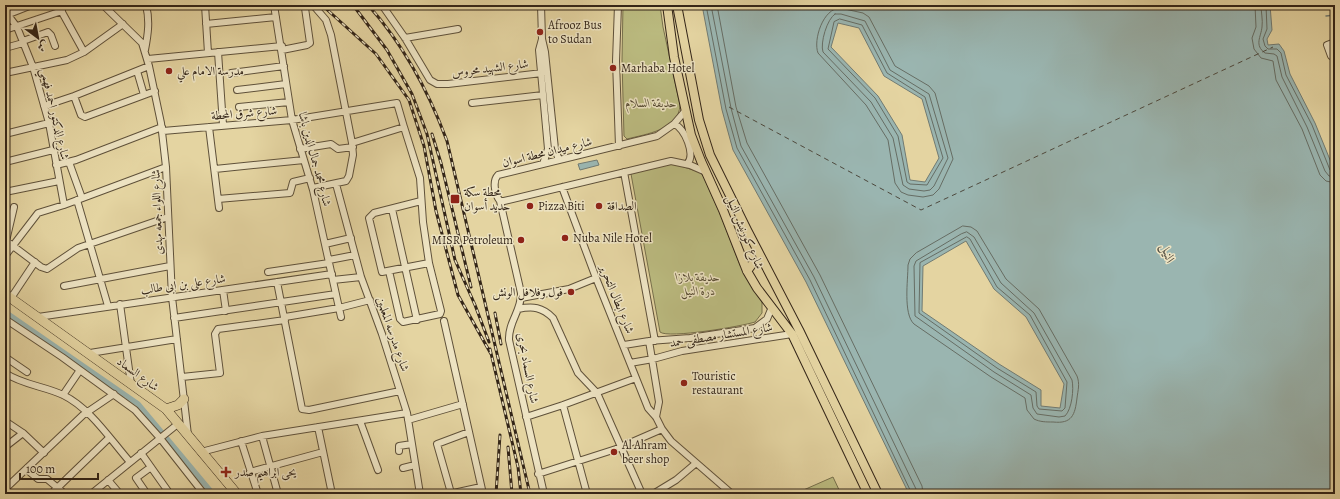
<svg xmlns="http://www.w3.org/2000/svg" width="1340" height="499" font-family="Alegreya,Amiri,serif">
  <style>
    .green { fill: #bbbb80; stroke: #77704c }
    .water { fill: #9ab5b0; stroke: #717b73; fill-rule: evenodd }
    .lines { fill: none; stroke-linecap: round; stroke-linejoin: round }
    .shore { stroke: #666d64; stroke-width: 1 }
    .stream { stroke: #717b73; stroke-width: 1.5 }
    .canal { stroke: #9ab5b0; stroke-width: 5.5 }
    .ferry { stroke: #4d493e; stroke-width: 1; stroke-dasharray: 5 4; stroke-linecap: butt }
    .minor-casing { stroke: #5f513a; stroke-width: 8 }
    .major-casing { stroke: #332518; stroke-width: 10 }
    .highway-casing { stroke: #332518; stroke-width: 10 }
    .minor { stroke: #ede3c2; stroke-width: 6 }
    .major { stroke: #e4d4a1; stroke-width: 8 }
    .highway { stroke: #e4d4a1; stroke-width: 9 }
    .rail-casing { stroke: #332518; stroke-width: 3 }
    .rail { stroke: #ede3c2; stroke-width: 1.5; stroke-dasharray: 4.5; stroke-linecap: butt }
    .poi-dot { fill: #8f2418; stroke: #ede3c2; stroke-width: 1.5 }
    .labels { text-anchor: middle; dominant-baseline: central; stroke-width: 3; stroke-linejoin: round; paint-order: stroke }
    .poi-label { font-size: 12px; fill: #332518; stroke: #ede3c2; text-anchor: start }
    .street-label { font-size: 12px; fill: #332518; stroke: #ede3c2 }
    .park-label { font-size: 12px; font-style: italic; fill: #554a32; stroke: #ede3c2 }
    .water-label { font-size: 13px; font-style: italic; fill: #4d493e; stroke: #ede3c2 }
  </style>
  <rect width="100%" height="100%" fill="#e4d4a1"/>
  <filter id="stains"><feTurbulence type="fractalNoise" baseFrequency=".005" numOctaves="4"/><feColorMatrix values="0 0 0 0 .2 0 0 0 0 .09 0 0 0 0 .02 0 0 0 .5 -.17"/></filter>
  <radialGradient id="worn" r=".72"><stop offset=".6" stop-color="#630" stop-opacity="0"/><stop offset="1" stop-color="#630" stop-opacity=".3"/></radialGradient>
  <path class="green" d="M623,5H660L663,27L680,105C679,130 646,134 627,139L624,136L622,60Z
    M668,164L678,165L702,173L721,216L740,265L762,302V313L755,322C743,326 668,339 660,332L631,174L632,173Z
    M833,477L841,494H800L799,492Z"/>
  <path class="water" d="M702,5H1270L1272,30L1267,39L1268,45L1279,44L1284,51L1290,74L1315,123L1335,172V494H909L806,282L733,150L722,110ZM838,23L859,28L884,76L922,99L939,158L925,182L910,180L902,135L878,96L831,47ZM966,241L994,289L1026,317L1064,384L1060,408L1041,406V390L999,364L922,311L923,266Z
    M597,160L599,165L580,170L578,164Z"/>
  <g class="lines">
    <path class="shore" d="M706,5L726,109L737,148L810,280L912,494
      M711,5L731,108L741,146L814,277L916,489L917,494
      M717,5L736,107L747,143L820,275L922,486L923,494
      M1255,5L1256,27L1252,38L1254,49L1261,58L1273,61L1276,80L1302,129L1320,175L1326,181L1335,183
      M1261,5C1261,12 1263,20 1262,27C1261,37 1254,45 1265,53L1274,54L1277,56L1282,77L1307,127L1325,171L1329,176L1335,177
      M1266,5L1267,29L1263,39L1265,46L1268,49H1277L1281,53L1286,75L1312,125L1330,170L1335,172
      M840,8L863,13L869,17L895,66L929,86L935,93L953,159L939,189L933,195L923,197L908,195L901,192L895,183L888,140L866,105L818,53C813,40 823,8 840,8Z
      M835,14H841L865,21L890,70L929,94L948,158L934,186L930,190L924,191L909,189L903,185L893,138L871,102L823,52C820,43 827,19 835,14Z
      M840,19L862,25L887,73L925,97L943,158L927,185L910,184L907,182L898,136L875,98L828,49L834,22Z
      M963,226L971,227L977,231L1006,279L1039,309L1077,376C1080,384 1078,390 1077,398C1075,415 1072,424 1053,422C1046,422 1040,422 1034,419L1027,410L1025,398L991,377L914,324C903,314 908,280 908,265L910,259L916,253Z
      M967,232L974,237L1001,283L1034,313L1072,380C1074,389 1072,409 1065,416L1059,417L1037,414L1033,408L1031,395L994,372L915,316L914,266L916,261L961,234Z
      M967,237L970,239L997,287L1030,315L1067,382L1065,408L1062,411L1039,409L1037,406L1036,392L997,368L919,313L920,263Z"/>
    <path class="stream" d="M1326,16L1335,15"/>
    <path class="canal" d="M5,312L138,404L213,494"/>
    <path class="ferry" d="M729,107L921,210L1273,47"/>
    <defs>
      <path id="minor" d="M58,5L84,52
        M103,5L142,43L149,66L161,123L166,167L172,297L188,435
        M147,5H181
        M205,5L208,53
        M274,5L292,120L313,190L341,317
        M313,5L326,20L331,35L352,143L353,155L349,176L346,181L313,188
        M382,5L405,38L430,80L437,84H448L542,73
        M541,5L542,39L545,52L555,149L559,160
        M618,5L616,61L619,146
        M5,11L17,27L33,67L49,123L64,205
        M9,14L32,5
        M206,24L276,17
        M5,30L62,11
        M405,38L458,29
        M542,39L539,50L548,149L543,164
        M23,41L48,32L51,35L55,46
        M1335,42L1327,45L1331,56L1335,57
        M5,48L23,43
        M145,50C148,34 150,21 146,5
        M282,50L307,45L310,43L305,8L307,5
        M218,52L223,125
        M148,59L282,46
        M137,71L144,95
        M5,73L67,60L84,52L123,24
        M231,73L284,66
        M237,90L286,84
        M74,96L81,115L85,117L155,91
        M472,103L543,95
        M44,106L74,96L149,66
        M239,107L289,102
        M686,110L674,124L657,136L498,175C492,181 495,195 500,201H504L671,161L690,165L706,172
        M674,124C685,128 696,155 687,164
        M209,127L219,208
        M163,131L292,120L397,103L404,127
        M5,134L49,123
        M352,143L404,127L420,178L423,222L429,263L441,311L440,314L403,322L400,319L389,271
        M300,149L331,144L338,149L353,147
        M5,162L53,150
        M69,162L82,198
        M56,165L76,160L162,127
        M215,169L304,160
        M624,172L655,341
        M336,184L361,277L382,334L407,413L420,494
        M562,187L596,278L648,408L656,417L662,429L671,441L732,494
        M5,192L59,181
        M218,199L290,193L293,182L310,178
        M77,200L108,306
        M421,201L374,213L369,218L382,272L429,263
        M500,201L521,293C522,310 508,322 509,340L544,494
        M392,209L417,320
        M5,240L41,267L47,269L78,248L168,217
        M6,241L14,207
        M325,244L351,238
        M5,256L38,213L64,205L166,167
        M329,260L355,255
        M268,272L329,263
        M333,280L361,277
        M277,282L302,409L309,410L400,391
        M64,286L170,266
        M223,290L226,311
        M11,298L35,262
        M521,298L569,289L596,278
        M120,304L131,384
        M518,309C533,306 542,307 553,318L578,373L597,393L642,494
        M38,317L332,274
        M285,317L339,308L370,300
        M174,318L336,294
        M5,319L62,357L135,410L160,438L204,494
        M444,321L483,494
        M649,341L659,402L656,417
        M624,345L649,341L690,338L755,328L767,319L772,307
        M90,353L177,339
        M5,357L27,372
        M630,363L653,359L682,351L792,334
        M5,373C23,385 44,386 63,395C90,408 110,439 130,462
        M182,377L220,373L215,334L218,329L285,320
        M63,395L80,370
        M563,405L587,494
        M526,417L563,405L636,378
        M408,420L463,404
        M5,421L23,433L44,453
        M360,421L378,470
        M318,427L332,494
        M262,436L278,494
        M241,441L258,494
        M5,447L23,433
        M399,451V446L412,444
        M201,452L262,436L407,413
        M141,453L170,494
        M403,468L415,465
        M26,469L38,479H47L65,494
        M250,472L323,452
        M538,474L616,449L662,429
        M108,480L120,494
        M5,489L83,415L114,394
        M451,493L437,444L469,432
        M51,494L109,438
        M91,494L179,423
        M147,494L136,478L151,467
        M449,494L481,487
        M653,494L676,480L695,464"/>
      <path id="major" d="M667,5L674,57L691,135L701,161L723,210L747,271L757,288L792,334L868,494
        M677,5L699,120L710,155L747,230L799,330L878,494
        M747,271L753,263L763,261"/>
      <path id="highway" d="M5,294L166,409L237,494
        M166,409L178,405L184,399"/>
    </defs>
    <use href="#minor" class="minor-casing"/>
    <use href="#major" class="major-casing"/>
    <use href="#highway" class="highway-casing"/>
    <use href="#minor" class="minor"/>
    <use href="#major" class="major"/>
    <use href="#highway" class="highway"/>
    <defs>
      <path id="rail" d="M322,5L376,54L409,100L424,146L436,211L458,295L491,354
        M353,5L387,50L412,94L427,134L455,260L475,305L489,342
        M368,5C404,45 428,90 447,141L530,494
        M432,134L441,163L471,287
        M495,313L501,344
        M490,349L518,467L521,494
        M508,447L512,494
        M496,494L500,435"/>
    </defs>
    <use href="#rail" class="rail-casing"/>
    <use href="#rail" class="rail"/>
  </g>
  <g class="poi-dot">
    <circle cx="540" cy="32" r="4"/>
    <circle cx="613" cy="68" r="4"/>
    <circle cx="169" cy="71" r="4"/>
    <rect x="450" y="194" width="10" height="10" rx="2"/>
    <circle cx="530" cy="206" r="4"/>
    <circle cx="599" cy="206" r="4"/>
    <circle cx="565" cy="238" r="4"/>
    <circle cx="521" cy="240" r="4"/>
    <circle cx="571" cy="292" r="4"/>
    <circle cx="684" cy="383" r="4"/>
    <circle cx="614" cy="452" r="4"/>
    <path d="M224 466h4v4h4v4h-4v4h-4v-4h-4v-4h4z"/>
  </g>
  <g class="labels">
    <g class="poi-label">
      <text x="548" y="25">Afrooz Bus<tspan x="548" dy="14">to Sudan</tspan></text>
      <text x="621" y="68">Marhaba Hotel</text>
      <text x="177" y="71">مدرسة الامام علي</text>
      <text x="464" y="192">محطة سكة<tspan x="464" dy="14">حديد أسوان</tspan></text>
      <text x="538" y="206">Pizza Biti</text>
      <text x="607" y="206">الصداقة</text>
      <text x="573" y="238">Nuba Nile Hotel</text>
      <text x="513" y="240" text-anchor="end">MISR Petroleum</text>
      <text x="563" y="292" text-anchor="end">فول وفلافل الونش</text>
      <text x="692" y="376">Touristic<tspan x="692" dy="14">restaurant</tspan></text>
      <text x="622" y="445">Al Ahram<tspan x="622" dy="14">beer shop</tspan></text>
      <text x="235" y="472">يحى ابراهيم صدر</text>
    </g>
    <g class="street-label">
      <text transform="translate(490 68) rotate(-7)">شارع الشهيد محروس</text>
      <text transform="translate(244 113) rotate(-5)">شارع شرق المحطة</text>
      <text transform="translate(55 114) rotate(77)">شارع الدكتور احمد فهمي</text>
      <text transform="translate(547 152) rotate(-14)">شارع ميدان محطة اسوان</text>
      <text transform="translate(315 159) rotate(75)">شارع محمد جمال الدين باشا</text>
      <text transform="translate(157 212) rotate(-92)">شارع اللواء جمعه مهدى</text>
      <text transform="translate(745 232) rotate(67)">شارع كورنيش النيل</text>
      <text transform="translate(183 284) rotate(-8)">شارع على بن ابى طالب</text>
      <text transform="translate(617 299) rotate(68)">شارع ابطال التحرير</text>
      <text transform="translate(393 334) rotate(71)">شارع مدرسه المعلمين</text>
      <text transform="translate(721 335) rotate(-9)">شارع المستشار مصطفى حمد</text>
      <text transform="translate(528 368) rotate(79)">شارع السماد بحرى</text>
      <text transform="translate(138 374) rotate(36)">شارع السماد</text>
    </g>
    <g class="park-label">
      <text x="651" y="103">حديقة السلام</text>
      <text x="698" y="277">حديقة بلازا<tspan x="698" dy="14">درة النيل</tspan></text>
    </g>
    <g class="water-label">
      <text transform="translate(1168 253) rotate(70)">النيل</text>
    </g>
  </g>
  <rect width="1340" height="499" fill="none" stroke="#e4d4a1" stroke-width="20"/>
  <rect x="6" y="6" width="1328" height="487" fill="none" stroke="#332518" stroke-width="2"/>
  <rect x="10" y="10" width="1320" height="479" fill="none" stroke="#332518"/>
  <g transform="translate(38 38) rotate(148)" stroke="#ede3c2" stroke-width="3" paint-order="stroke">
  <path d="M0-3L7 15L0 10L-7 15Z" fill="#332518"/>
  <text y="-6" font-size="11" font-weight="bold" text-anchor="middle" fill="#332518">ش</text>
  </g>
  <path d="M20 473v6h78v-6" fill="none" stroke="#332518" stroke-width="2"/>
  <text x="26" y="473" font-size="12" fill="#332518" stroke="#ede3c2" stroke-width="3" paint-order="stroke">100 m</text>
  <rect width="100%" height="100%" filter="url(#stains)"/>
  <rect width="100%" height="100%" fill="url(#worn)"/>
</svg>
